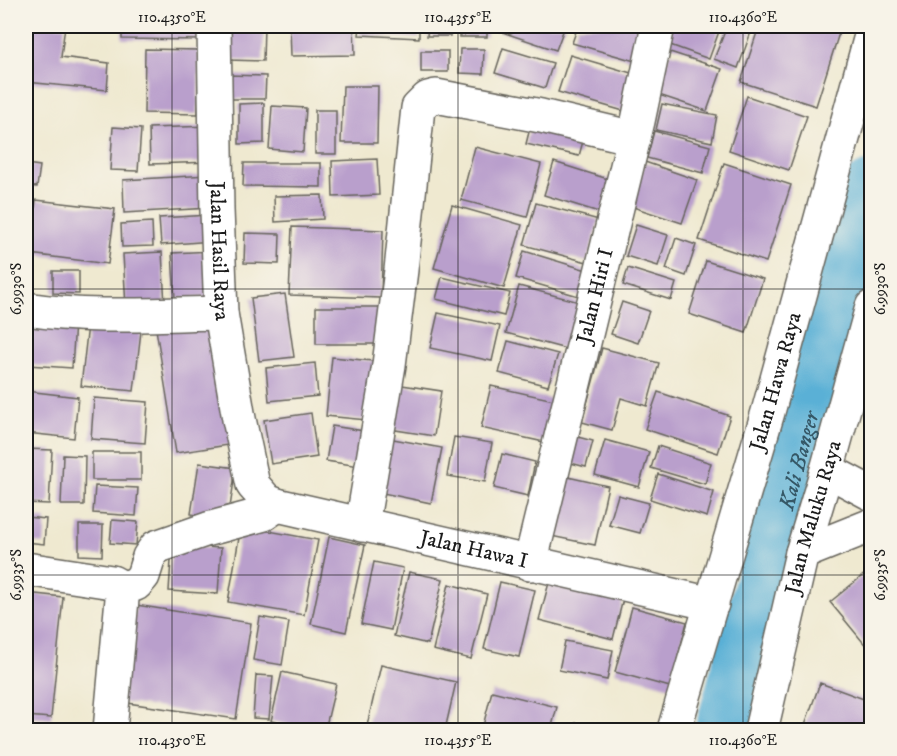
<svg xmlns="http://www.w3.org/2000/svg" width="897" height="756" font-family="'IM FELL DW Pica',serif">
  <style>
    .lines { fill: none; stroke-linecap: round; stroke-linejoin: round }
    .river { stroke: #5ab0d6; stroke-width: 62 }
    .building { fill: #b99fcc }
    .street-casing { stroke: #66645b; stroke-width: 36 }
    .street { stroke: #fff; stroke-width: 33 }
    .ticks { fill: none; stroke: #1c1c1c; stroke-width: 1.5; stroke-opacity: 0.45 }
    .labels { text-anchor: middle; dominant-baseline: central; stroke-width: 6; stroke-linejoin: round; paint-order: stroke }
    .street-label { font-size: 21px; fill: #1c1c1c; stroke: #f7f3e8 }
    .water-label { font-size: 22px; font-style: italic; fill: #355766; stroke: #f7f3e8 }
    .neatline { fill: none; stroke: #1c1c1c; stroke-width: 2 }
    .ticks-label { font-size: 15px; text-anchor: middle; fill: #1c1c1c }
  </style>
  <rect width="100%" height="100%" fill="#f7f3e8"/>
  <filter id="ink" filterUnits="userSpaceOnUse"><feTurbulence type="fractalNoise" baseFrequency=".0167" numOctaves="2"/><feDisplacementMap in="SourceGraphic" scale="12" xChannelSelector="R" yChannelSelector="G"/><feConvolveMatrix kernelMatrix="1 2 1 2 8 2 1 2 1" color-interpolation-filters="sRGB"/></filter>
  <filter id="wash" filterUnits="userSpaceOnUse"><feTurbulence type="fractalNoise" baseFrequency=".008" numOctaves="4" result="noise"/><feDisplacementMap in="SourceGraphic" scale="24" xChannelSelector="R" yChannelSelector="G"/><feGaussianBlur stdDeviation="1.35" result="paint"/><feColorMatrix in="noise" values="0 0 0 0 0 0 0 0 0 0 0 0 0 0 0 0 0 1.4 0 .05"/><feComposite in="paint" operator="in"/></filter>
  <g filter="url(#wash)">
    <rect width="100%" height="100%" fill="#efe9d0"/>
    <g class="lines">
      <path class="river" id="s1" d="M726,730L872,191"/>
    </g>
    <g id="blocks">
      <path class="building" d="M26,26H65L61,57L109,63L107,90L26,82Z
        M122,26H203V40L122,39Z
        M228,26H264L263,61L228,60Z
        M290,26H354L355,55L291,56Z
        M360,26H419V38L359,35Z
        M428,26H450V36H427Z
        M459,26H487V37H459Z
        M501,26H565L556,50L499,31Z
        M578,26H634L651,31L642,63L572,43Z
        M668,26H721L709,59L662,42Z
        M727,26H734L751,32L738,68L714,59Z
        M759,26H826L840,30L816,106L741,82Z
        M503,48L553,63L545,88L495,73Z
        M145,49L199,50L198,114L144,113Z
        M460,49H484L483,74L459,73Z
        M421,51H448V72H421Z
        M670,52L722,69L707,111L656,94Z
        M570,55L638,75L627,112L558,92Z
        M228,75L266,76L265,99H228Z
        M343,86H378L377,143H341Z
        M747,96L807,116L789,170L729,150Z
        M264,103V143L239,144V104Z
        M662,104L717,115L712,142L656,130Z
        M272,106L306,108L303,152L269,149Z
        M315,110H336V154H315Z
        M211,126L213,162L150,164L149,128Z
        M113,127L141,129L138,171L110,170Z
        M530,128L583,141L579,156L526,144Z
        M654,131L710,146L703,173L647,158Z
        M475,147L541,164L527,217L461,200Z
        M377,159L379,195L333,197L332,161Z
        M554,162L611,180L602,213L544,195Z
        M645,162L697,180L682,223L630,206Z
        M244,163H321V187L243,186Z
        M724,163L791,185L766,262L699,240Z
        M26,164L40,166L37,187L26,186Z
        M208,175L210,208L124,213L123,180Z
        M322,195L323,219L275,222L274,196Z
        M36,200L115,209L108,264L30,254Z
        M536,203L599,220L587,262L524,245Z
        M452,205L522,225L504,288L434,268Z
        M210,215L212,241L161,245L159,218Z
        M152,222L153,246L122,247L121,224Z
        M636,225L668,235L658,266L626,256Z
        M292,227L383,230L381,298L289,295Z
        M245,233L280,234L279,264L244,263Z
        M676,238L696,245L686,276L666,269Z
        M213,251L216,297L175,299L172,253Z
        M524,251L590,271L582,297L516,278Z
        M162,252L165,305L126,307L123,254Z
        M706,261L763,279L746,333L689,314Z
        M628,268L676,283L671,300L623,285Z
        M53,271H79V294L53,293Z
        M442,277L510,293L504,316L436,299Z
        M519,286L583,303L570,350L506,333Z
        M285,294L294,357L259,361L251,298Z
        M622,302L649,311L638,343L611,334Z
        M316,307H380V344H316Z
        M438,313L500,326L492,361L430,348Z
        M213,314L234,444L176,453L155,323Z
        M30,319L75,322L72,368L28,365Z
        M88,325L141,331L134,391L81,386Z
        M508,341L558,354L548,386L499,373Z
        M602,348L659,363L647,406L621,398L612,430L582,422Z
        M332,357L383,362L377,421L326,416Z
        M315,363L318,396L269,401L266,368Z
        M389,383L441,391L434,436L383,428Z
        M491,386L554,400L544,442L481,428Z
        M26,391L78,397L74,438L26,433Z
        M658,392L730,416L718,453L645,429Z
        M94,398L148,402L145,443L91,439Z
        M311,413L317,457L271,464L264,420Z
        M332,426L364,431L359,466L326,461Z
        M574,436L593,441L586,467L567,462Z
        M454,437L492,443L485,482L447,476Z
        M388,438L442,448L431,503L378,492Z
        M605,440L649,452L639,487L595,475Z
        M658,446L711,463L705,484L651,468Z
        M26,449L52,450L49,504L26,503Z
        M92,452H141V480H92Z
        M502,454L535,462L528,496L494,488Z
        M63,455L85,456L84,505H61Z
        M199,463L236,468L228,520L191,514Z
        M658,474L714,492L707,517L650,499Z
        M559,475L608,486L595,545L546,535Z
        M95,486L138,488L136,516L93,513Z
        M618,495L649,503L640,533L609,525Z
        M26,517L46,519L44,544L26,542Z
        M112,520L138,522L136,545L110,543Z
        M79,525H103L102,556L79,555Z
        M241,526L318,540L304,615L228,602Z
        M329,537L365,545L346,632L311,624Z
        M172,545L221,548L218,594L169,591Z
        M374,562L403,568L391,630L361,624Z
        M872,568V643L867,647L830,602Z
        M409,572L443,579L428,644L394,636Z
        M551,575L624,595L613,639L539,620Z
        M500,582L535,590L519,657L484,649Z
        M449,584L487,594L471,659L433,650Z
        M26,593L63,597L51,718L26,716Z
        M136,605L251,623L236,719L121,702Z
        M632,607L687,622L670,687L615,672Z
        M260,617L289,622L282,665L253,660Z
        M565,641L613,650L607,680L559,670Z
        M381,665L456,682L445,730H366Z
        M282,672L336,684L325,730H313L271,721Z
        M256,675L273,676L269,719L253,718Z
        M820,683L872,702V712L865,730H803Z
        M492,691L557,707L551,730H482Z
        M576,723L607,729V730H575Z"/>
    </g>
  </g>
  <g filter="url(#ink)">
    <use href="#blocks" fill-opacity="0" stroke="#66645b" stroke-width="1.5"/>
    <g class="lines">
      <defs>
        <g id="street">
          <path id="s2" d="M214,26L217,210L221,313L239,419L253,485L267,501L277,505L712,604"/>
          <path d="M26,309C90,319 157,314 221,313"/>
          <path d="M827,470L872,494"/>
          <path d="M362,525L389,365L401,270L418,108L428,98L436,96L541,116L634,138"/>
          <path d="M802,553L872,525"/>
          <path id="s3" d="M530,564L638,121L658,26"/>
          <path d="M26,569L112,582L123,588L110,730"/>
          <path d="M123,588L136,584L143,576L149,557L156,547L208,529L264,514L277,505"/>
          <path id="s4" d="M674,730L768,412L872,32"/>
          <path id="s5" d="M761,730L802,553L827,470L872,307"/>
        </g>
      </defs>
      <use href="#street" class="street-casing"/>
      <use href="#street" class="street"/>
    </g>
  </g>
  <path class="ticks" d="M172,26V730M458,26V730M743,26V730M26,289H872M26,575H872"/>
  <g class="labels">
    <g class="street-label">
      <text stroke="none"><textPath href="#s2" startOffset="225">Jalan Hasil Raya</textPath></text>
      <text stroke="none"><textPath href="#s3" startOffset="276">Jalan Hiri I</textPath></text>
      <text stroke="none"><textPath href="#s4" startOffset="363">Jalan Hawa Raya</textPath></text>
      <text stroke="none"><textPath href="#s5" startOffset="219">Jalan Maluku Raya</textPath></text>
      <text stroke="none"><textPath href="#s2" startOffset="696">Jalan Hawa I</textPath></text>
    </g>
    <g class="water-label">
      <text stroke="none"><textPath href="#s1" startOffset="279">Kali Banger</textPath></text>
    </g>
  </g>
  <rect width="897" height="756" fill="none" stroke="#f7f3e8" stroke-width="66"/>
  <rect x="33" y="33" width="831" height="690" class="neatline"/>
  <g class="ticks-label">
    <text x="172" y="22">110.4350°E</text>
    <text x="458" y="22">110.4355°E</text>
    <text x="743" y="22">110.4360°E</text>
    <text transform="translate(16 289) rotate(-90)" y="5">6.9930°S</text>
    <text transform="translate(880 289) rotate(-90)" y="5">6.9930°S</text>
    <text transform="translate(16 575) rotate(-90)" y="5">6.9935°S</text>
    <text transform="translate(880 575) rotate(-90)" y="5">6.9935°S</text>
    <text x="172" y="745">110.4350°E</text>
    <text x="458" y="745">110.4355°E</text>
    <text x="743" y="745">110.4360°E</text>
  </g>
</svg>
